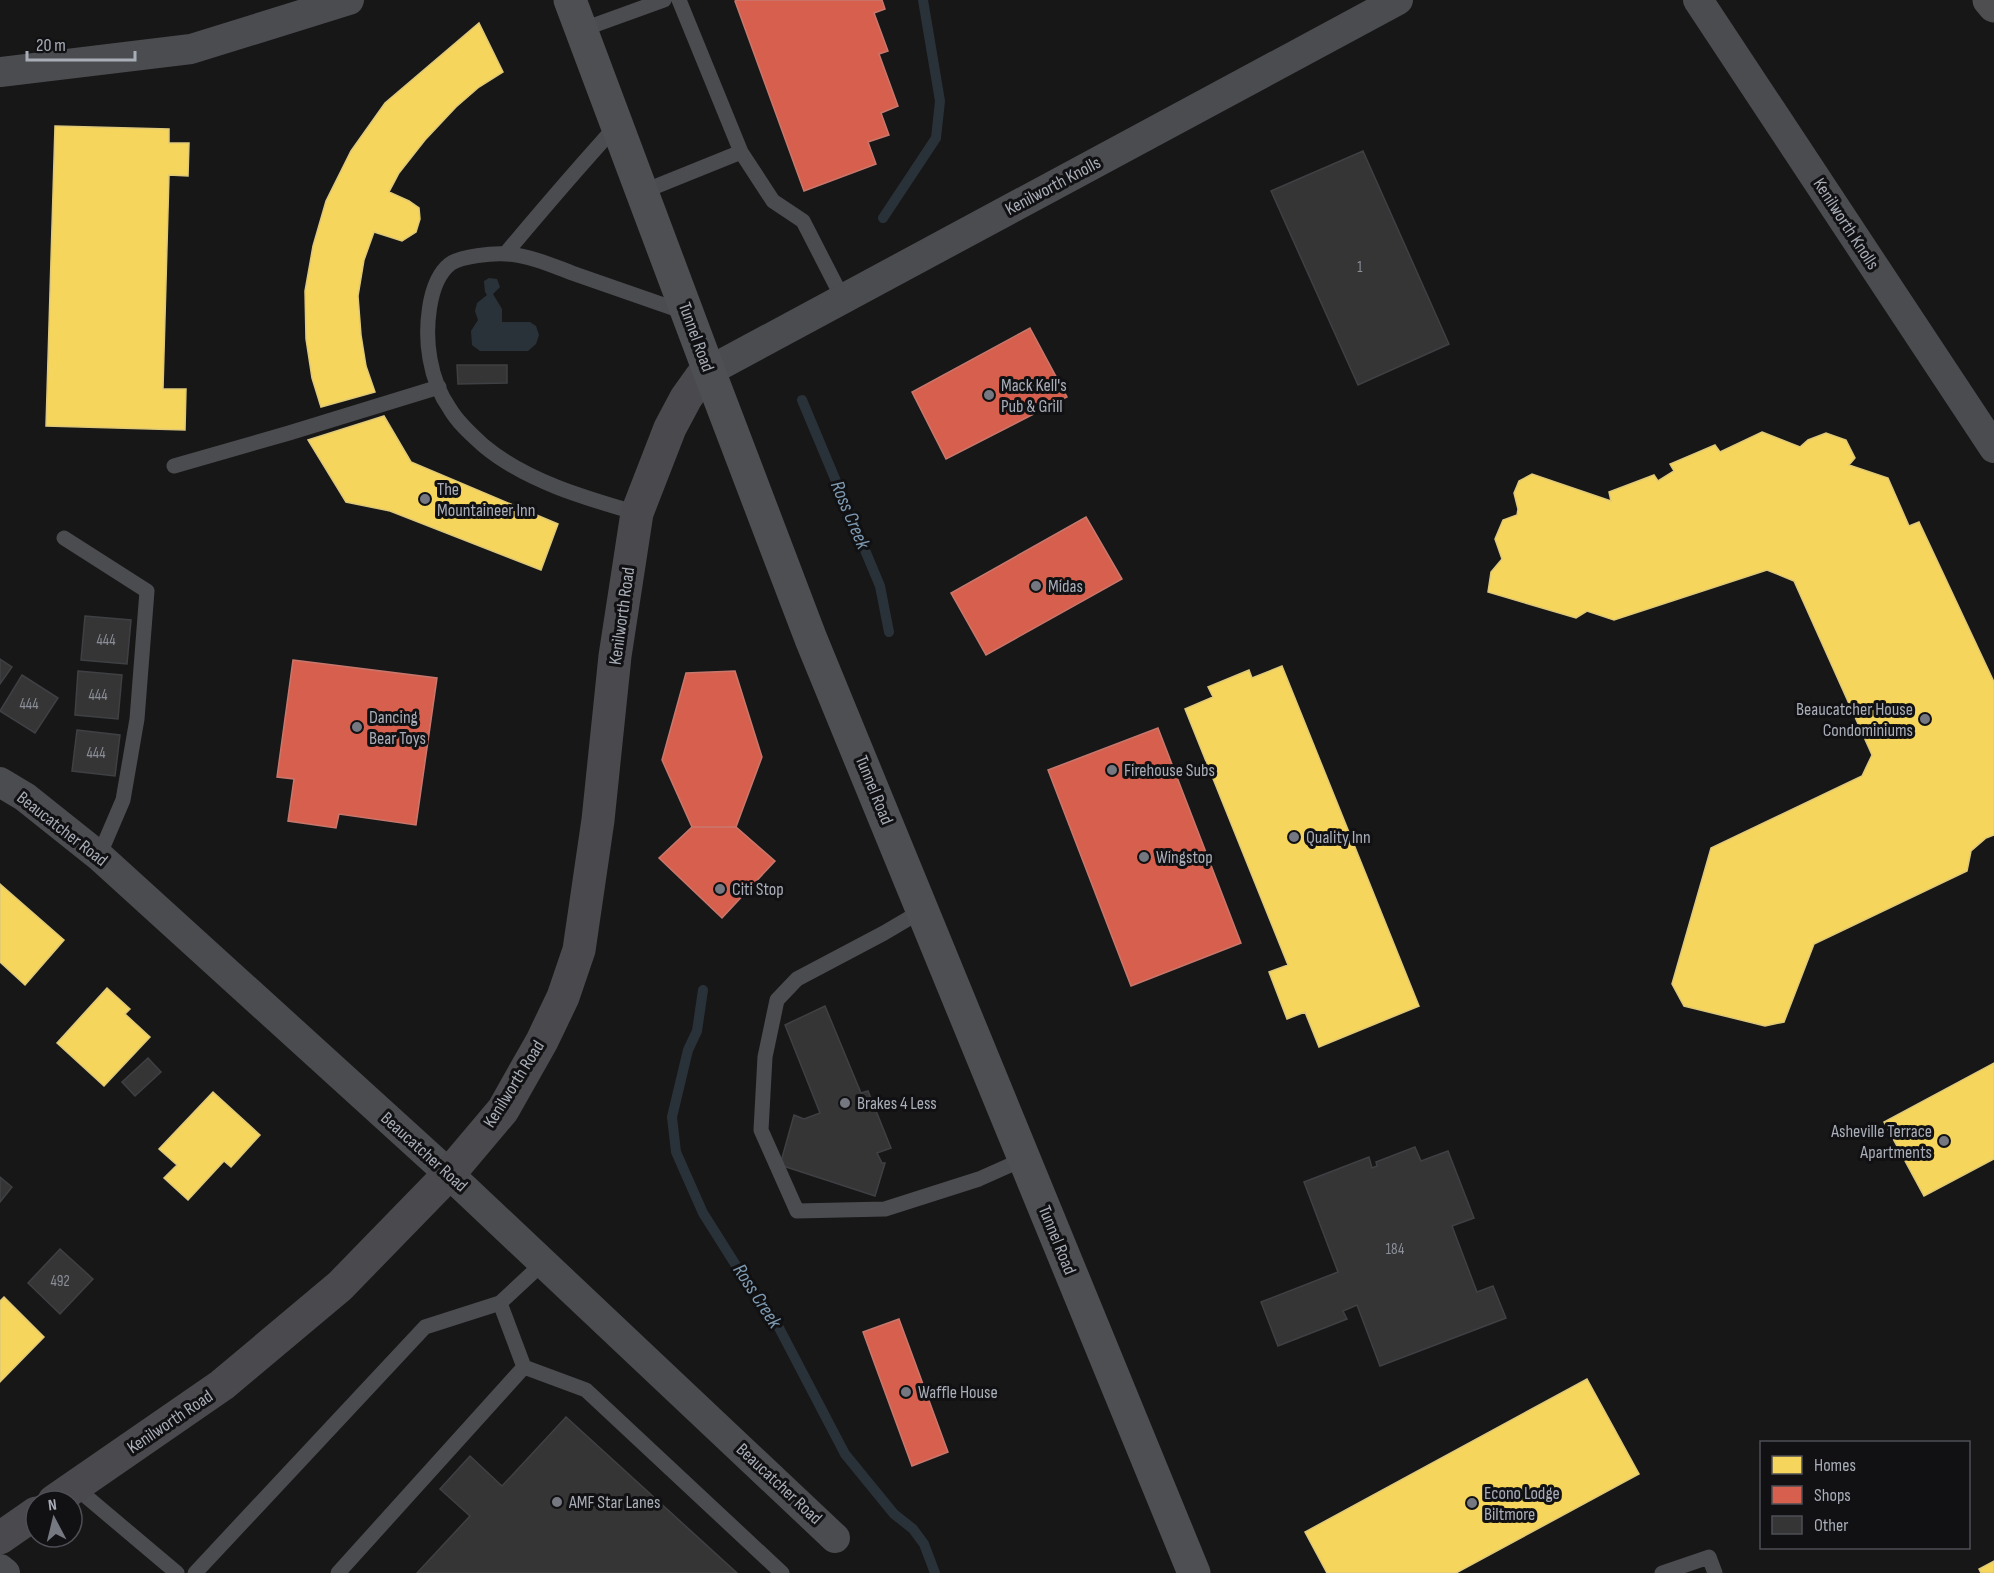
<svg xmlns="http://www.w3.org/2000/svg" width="1994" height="1573" font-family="'Sofia Sans Condensed',sans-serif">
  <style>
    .water { fill: #2a3239 }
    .homes { fill: #f6d55c; stroke: #dfc978; stroke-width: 1.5 }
    .shops { fill: #d6604d; stroke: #c8776d; stroke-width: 1.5 }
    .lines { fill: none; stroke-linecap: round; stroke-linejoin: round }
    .stream { stroke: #2a3239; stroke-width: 10 }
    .building { fill: #353536; stroke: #3f4043; stroke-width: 1.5 }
    .lane { stroke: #4b4c50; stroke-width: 15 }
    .street { stroke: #4b4c50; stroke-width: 30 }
    .secondary { stroke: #4a4a4e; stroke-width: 33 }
    .primary { stroke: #4d4f52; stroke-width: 33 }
    .highway { stroke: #4e4e51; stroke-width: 33 }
    .poi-dot { fill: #757880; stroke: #111113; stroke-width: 2 }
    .labels { text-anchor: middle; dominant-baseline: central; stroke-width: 6; stroke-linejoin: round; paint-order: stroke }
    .number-label { font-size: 15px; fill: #8b8f98 }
    .street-label { font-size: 18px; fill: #a8adb8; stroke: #111113 }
    .poi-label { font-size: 18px; fill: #a8adb8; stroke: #111113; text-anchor: start }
    .water-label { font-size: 20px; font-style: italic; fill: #7f9bb3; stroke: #111113 }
  </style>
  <rect width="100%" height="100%" fill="#171717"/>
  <path class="water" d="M489,278L497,279L500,287L493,294L502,309V322H530L536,326L539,335L536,344L528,351H480L472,345L471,331L478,320L475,311L477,303L487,295L485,292L484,281Z"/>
  <path class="homes" d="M479,23L503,72L479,87L456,107L425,140L399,173L389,192L409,201L419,208L420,219L416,232L402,241L374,232L364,260L358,296L361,335L366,366L375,392L321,407L312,378L306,339L305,291L313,246L326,201L351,151L385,103Z
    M55,126L169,129V143H189L188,176L169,175L163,389H186L185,430L46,426Z
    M384,416L411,462L558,524L541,570L390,511L346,502L308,440Z
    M1762,432L1800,447L1808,440L1826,433L1846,440L1855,458L1849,465L1888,478L1909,526L1919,522L1994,682V835L1986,838L1971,851L1967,871L1814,944L1784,1022L1765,1026L1684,1006L1672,984L1711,848L1862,776L1872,755L1794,581L1767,570L1614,620L1587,611L1576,618L1488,592L1491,572L1502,559L1495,539L1503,520L1517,515L1518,509L1514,493L1519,481L1532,474L1611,501L1609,492L1654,475L1658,481L1674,471L1670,464L1715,445L1720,452Z
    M1282,666L1419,1006L1319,1047L1305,1012L1287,1019L1269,972L1288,965L1185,709L1213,697L1208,687L1249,670L1252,678Z
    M0,884L64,940L25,985L0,962Z
    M107,988L130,1009L125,1014L150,1037L104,1086L57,1043Z
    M1994,1063V1159L1924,1196L1884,1122Z
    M1994,1063V1159L1924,1196L1884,1122Z
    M213,1092L260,1135L231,1167L224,1161L188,1200L164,1178L177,1165L159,1149Z
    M4,1297L44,1337L0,1382V1301Z
    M1587,1379L1639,1474L1456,1573H1327L1305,1532Z
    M1994,1561V1573H1981L1979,1569Z
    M1994,1561V1573H1981L1979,1569Z"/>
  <path class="shops" d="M737,0H882L885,9L874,13L888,51L879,54L898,106L881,113L889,135L868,142L876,164L804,191L735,1Z
    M1030,328L1067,397L946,459L912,392Z
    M1086,517L1122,579L986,655L951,593Z
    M293,660L437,678L416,825L339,814L336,828L288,821L294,779L277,777Z
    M735,671L762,757L736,827H692L662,760L686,673Z
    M1158,728L1241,943L1131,986L1048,770Z
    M692,827H736L775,861L722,918L659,858Z
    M899,1319L948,1452L912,1466L863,1332Z"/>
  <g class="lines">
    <path class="stream" d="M883,218L936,138L940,101L923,0
      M802,400L880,586L889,632
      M703,990L697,1031L688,1050L672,1117L676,1152L703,1213L737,1267L776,1322L845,1454L894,1514L913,1529L924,1544L935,1573"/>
  </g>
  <path class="building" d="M1363,151L1449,344L1358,385L1271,191Z
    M457,365H507V383L458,384Z
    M85,616L131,620L127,664L81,660Z
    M0,659L12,667L0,684Z
    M78,671L122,675L118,719L75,715Z
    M22,675L58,698L35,733L0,711Z
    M77,730L120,735L115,776L72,771Z
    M825,1006L861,1093L868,1091L891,1148L877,1153L882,1163H885L875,1196L780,1165L794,1115L804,1119L820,1113L785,1025Z
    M148,1058L161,1072L135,1096L122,1082Z
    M1415,1147L1421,1161L1448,1151L1474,1218L1452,1226L1477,1292L1493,1286L1506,1318L1380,1366L1357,1305L1343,1311L1347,1319L1278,1346L1261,1302L1338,1272L1304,1182L1369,1157L1372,1168L1377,1166L1376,1162Z
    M0,1177L12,1187L0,1202Z
    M60,1249L93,1279L60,1314L28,1283Z
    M566,1417L737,1573H417L470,1516L440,1489L470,1456L502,1486Z"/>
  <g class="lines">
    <path class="lane" d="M581,30L664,0
      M741,152L773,201L803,221L843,299
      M642,192L741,152L679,0
      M506,253C542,210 579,167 617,125
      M174,466L289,433L439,387
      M637,513C585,498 526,481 484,446C472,435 458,423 450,409C440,395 433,376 430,359C425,332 427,282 450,264C461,256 493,253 507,254C531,256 551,265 572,273C610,286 647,299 684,312
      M64,538L147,591L137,719L123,800L99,856
      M923,910L884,933L797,979L777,1000L765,1057L761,1130L797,1211L885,1209L979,1179L1024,1159
      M524,1367L586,1390L782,1573
      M75,1487L177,1573
      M195,1573L425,1327L500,1303L543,1263
      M338,1573L524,1367L500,1303
      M1662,1573L1709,1557L1715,1573"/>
    <path class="street" d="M1698,0L1994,448
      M0,72L191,49L349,0
      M709,371L1398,0
      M0,782L25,797L99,856L449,1174L835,1538
      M0,1569L5,1573"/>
    <path class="secondary" d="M54,1501L222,1385L340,1286L449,1174L503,1110L542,1041L563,997L579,950L598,820L615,656L637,513L670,428L686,398L701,377
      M0,1538L36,1513"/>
    <path class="primary" d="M570,0L709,371L811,639L1194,1573"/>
    <path class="highway" d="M1989,0L1994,6"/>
  </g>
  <g class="poi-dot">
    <circle cx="989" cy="395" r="6"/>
    <circle cx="425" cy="499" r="6"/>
    <circle cx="1036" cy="586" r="6"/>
    <circle cx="1925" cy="719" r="6"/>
    <circle cx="357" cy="727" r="6"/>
    <circle cx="1112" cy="770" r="6"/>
    <circle cx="1294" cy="837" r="6"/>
    <circle cx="1144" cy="857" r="6"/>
    <circle cx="720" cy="889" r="6"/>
    <circle cx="845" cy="1103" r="6"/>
    <circle cx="1944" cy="1141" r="6"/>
    <circle cx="906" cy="1392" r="6"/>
    <circle cx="557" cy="1502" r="6"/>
    <circle cx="1472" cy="1503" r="6"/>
  </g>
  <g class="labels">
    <g class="number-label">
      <text x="1360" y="267">1</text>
      <text x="106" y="640">444</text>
      <text x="98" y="695">444</text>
      <text x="29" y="704">444</text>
      <text x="96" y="753">444</text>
      <text x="1395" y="1249">184</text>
      <text x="60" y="1281">492</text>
    </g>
    <g class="street-label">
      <text transform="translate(1053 186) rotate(-28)">Kenilworth Knolls</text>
      <text transform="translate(1846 224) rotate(57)">Kenilworth Knolls</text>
      <text transform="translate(696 337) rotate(70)">Tunnel Road</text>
      <text transform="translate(622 616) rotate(-82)">Kenilworth Road</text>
      <text transform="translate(874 790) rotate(68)">Tunnel Road</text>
      <text transform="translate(62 829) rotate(38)">Beaucatcher Road</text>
      <text transform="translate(514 1084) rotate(-58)">Kenilworth Road</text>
      <text transform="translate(424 1152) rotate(42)">Beaucatcher Road</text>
      <text transform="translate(1057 1240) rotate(68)">Tunnel Road</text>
      <text transform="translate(170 1422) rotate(-34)">Kenilworth Road</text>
      <text transform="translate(779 1484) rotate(43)">Beaucatcher Road</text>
    </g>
    <g class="poi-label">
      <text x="1001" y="385">Mack Kell's<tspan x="1001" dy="21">Pub &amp; Grill</tspan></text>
      <text x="437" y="489">The<tspan x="437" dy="21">Mountaineer Inn</tspan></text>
      <text x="1048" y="586">Midas</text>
      <text x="1913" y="709" text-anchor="end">Beaucatcher House<tspan x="1913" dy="21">Condominiums</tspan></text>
      <text x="369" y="717">Dancing<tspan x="369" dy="21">Bear Toys</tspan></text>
      <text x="1124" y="770">Firehouse Subs</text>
      <text x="1306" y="837">Quality Inn</text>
      <text x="1156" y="857">Wingstop</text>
      <text x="732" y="889">Citi Stop</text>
      <text x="857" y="1103">Brakes 4 Less</text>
      <text x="1932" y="1131" text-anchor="end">Asheville Terrace<tspan x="1932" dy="21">Apartments</tspan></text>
      <text x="918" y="1392">Waffle House</text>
      <text x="1484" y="1493">Econo Lodge<tspan x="1484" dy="21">Biltmore</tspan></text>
      <text x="569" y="1502">AMF Star Lanes</text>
    </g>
    <g class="water-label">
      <text transform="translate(850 515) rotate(67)">Ross Creek</text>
      <text transform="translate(757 1296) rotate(57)">Ross Creek</text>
    </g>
  </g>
  <rect x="1760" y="1441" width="210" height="108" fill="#111113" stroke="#4d4f55" stroke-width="1.5"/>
  <rect x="1772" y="1456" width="30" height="18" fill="#f6d55c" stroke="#4d4f55" stroke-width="1.5"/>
  <text x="1814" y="1471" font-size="18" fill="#a8adb8">Homes</text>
  <rect x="1772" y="1486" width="30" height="18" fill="#d6604d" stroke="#4d4f55" stroke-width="1.5"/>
  <text x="1814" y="1501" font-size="18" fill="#a8adb8">Shops</text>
  <rect x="1772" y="1516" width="30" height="18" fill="#353536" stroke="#4d4f55" stroke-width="1.5"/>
  <text x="1814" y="1531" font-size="18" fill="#a8adb8">Other</text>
  <g transform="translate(54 1519) rotate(353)"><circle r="28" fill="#111113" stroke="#4d4f55" stroke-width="1.5"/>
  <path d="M0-4.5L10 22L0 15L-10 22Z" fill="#757880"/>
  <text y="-9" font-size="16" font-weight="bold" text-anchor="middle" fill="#a8adb8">N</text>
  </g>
  <path d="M27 51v9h108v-9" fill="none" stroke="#a8adb8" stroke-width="3"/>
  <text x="36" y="51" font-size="18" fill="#a8adb8" stroke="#111113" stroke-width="4.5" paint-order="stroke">20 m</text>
</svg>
